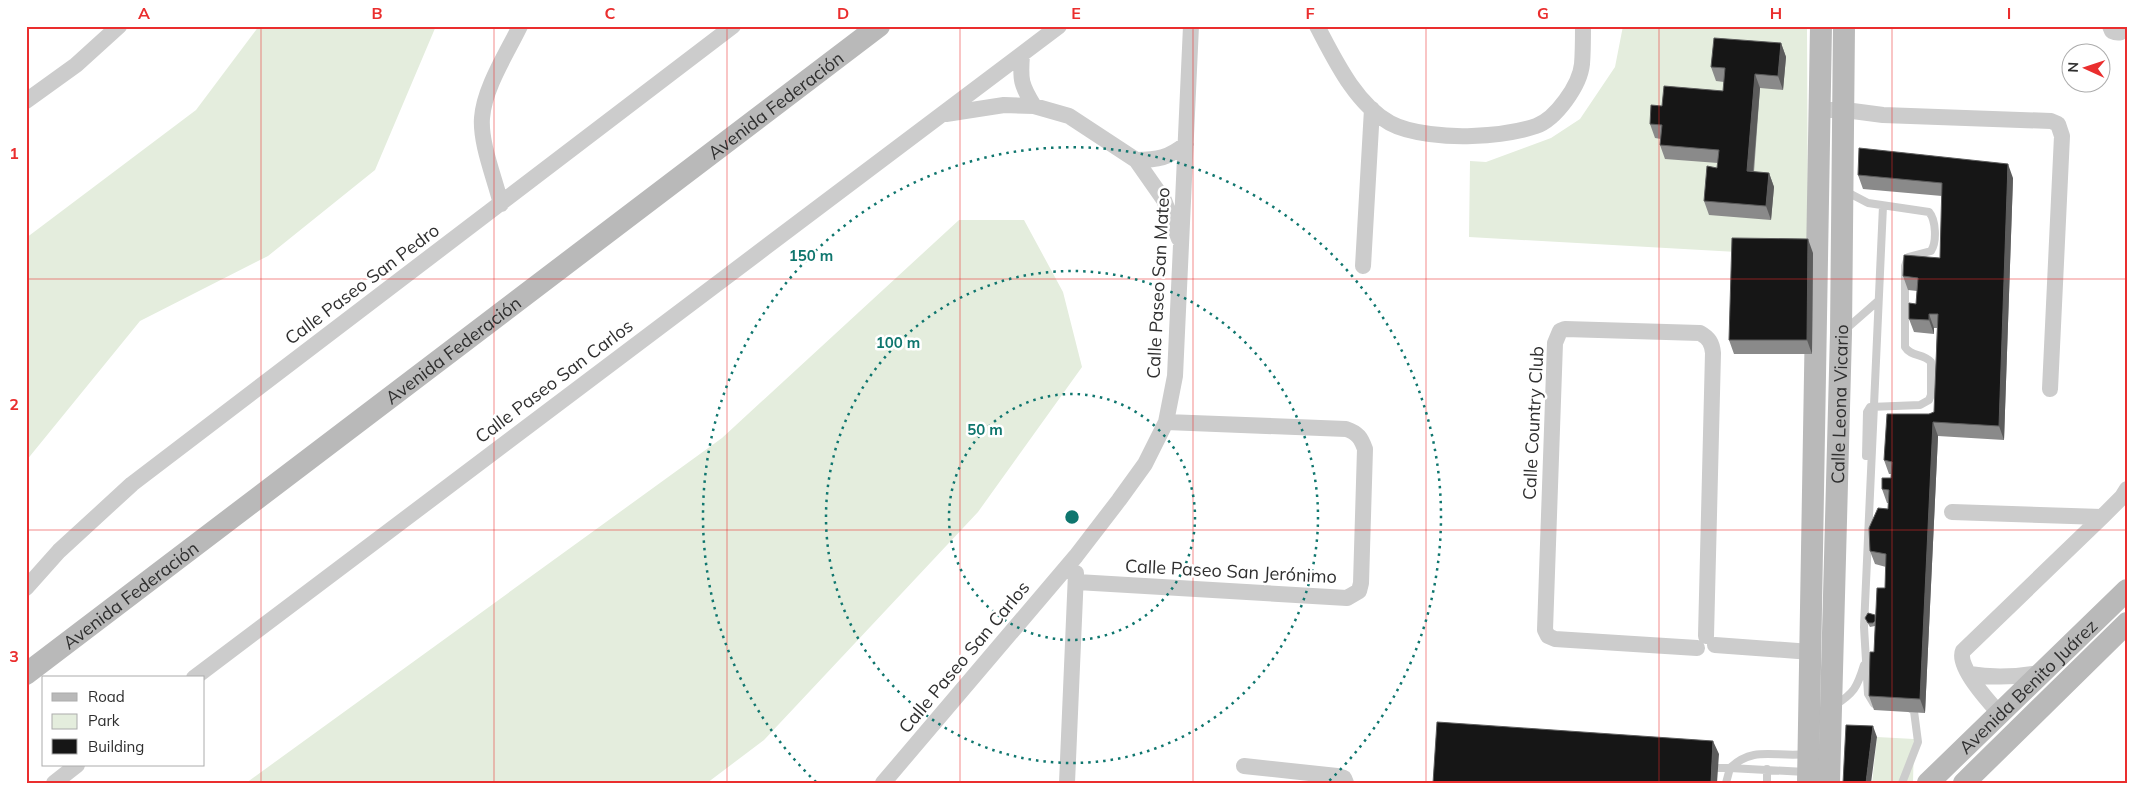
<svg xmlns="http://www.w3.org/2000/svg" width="2153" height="809" font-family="Mulish,sans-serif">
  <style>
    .green { fill: #e4eddd }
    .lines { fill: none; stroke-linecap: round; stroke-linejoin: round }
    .lane { stroke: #ccc; stroke-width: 8 }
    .street { stroke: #ccc; stroke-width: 16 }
    .secondary { stroke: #b9b9b9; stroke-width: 22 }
    .wall { fill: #8a8a8a }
    .shaded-wall { fill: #5c5c5c }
    .building { fill: #161616; stroke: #5c5c5c }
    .grid { fill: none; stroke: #ea2e2e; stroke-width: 1; stroke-opacity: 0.55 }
    .ring { fill: none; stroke: #0f766e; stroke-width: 2.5; stroke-dasharray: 2.5 5 }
    .labels { text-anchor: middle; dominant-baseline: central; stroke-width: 5; stroke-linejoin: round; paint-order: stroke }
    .street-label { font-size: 18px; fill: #2f2f2f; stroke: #fff }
    .centre { fill: #0f766e; stroke: #fff; stroke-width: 2.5 }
    .ring-label { font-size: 15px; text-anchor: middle; font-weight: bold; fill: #0f766e; stroke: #fff; stroke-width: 5; stroke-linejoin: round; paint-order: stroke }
    .neatline { fill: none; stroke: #ea2e2e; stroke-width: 2 }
    .grid-label { font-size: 16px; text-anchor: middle; font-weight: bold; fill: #ea2e2e }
  </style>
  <rect width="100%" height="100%" fill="#fff"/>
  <path class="green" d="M259,26H436L375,170L268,256L140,321L26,461V238L196,110Z
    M1623,26H1802L1807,29L1808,253L1737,252L1469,237L1470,161L1486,162L1551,138L1580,119L1615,67Z
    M959,220H1024L1063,292L1082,367L978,512L764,740L707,783H246L722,438Z
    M1877,737L1914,739L1913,783H1872Z"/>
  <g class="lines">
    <path class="lane" d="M1847,192L1868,203L1929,212C1936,220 1937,242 1931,251L1908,257L1905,266V347C1911,357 1923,353 1931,362V395L1929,400L1920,405L1870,407L1867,412L1866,456
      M1846,329L1878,301
      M1882,705L1874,704L1868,694L1864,627L1883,206
      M1834,706C1854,693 1857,688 1864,665
      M1718,768H1730C1754,745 1776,758 1807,754
      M1726,783L1730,768L1806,772
      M1767,783V769
      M1902,783L1918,742L1914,711L1908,707"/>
    <path class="street" d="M1317,26C1335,60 1355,103 1390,123C1410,134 1449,137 1472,136C1494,135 1515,133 1536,126C1556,119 1580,85 1582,64C1583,52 1583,39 1583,26
      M2110,26L2112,31C2118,34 2124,33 2126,26
      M1022,55C1020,80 1021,85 1034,106
      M26,101L76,65L119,26
      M1821,110H1845L1883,115L2051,121L2058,124L2062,136L2050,389
      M946,114L1004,105L1034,106L1069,116L1136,160L1164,200L1179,239
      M1136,160C1158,160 1168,158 1186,144
      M501,204C495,179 480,143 482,118C484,88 507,53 520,26
      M1363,266L1372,109
      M1952,512L2102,517
      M1077,582L1347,598L1359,591L1361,583L1365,449C1361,438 1358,433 1346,429L1166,422
      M26,588L59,551L132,484L733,26
      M1715,645L1811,652
      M1697,648L1555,639L1548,636L1545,630L1555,343L1560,331L1565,329L1700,333C1709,338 1712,343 1713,353L1706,636
      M1969,674C1993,678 2019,677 2044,672
      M194,678L1059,26
      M1999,713C1989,702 1956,666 1963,651L2102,517L2122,497L2127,489
      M1244,766L1337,776L1344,778L1346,783
      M54,783L77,765
      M883,783L1076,556L1119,500L1145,464L1166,422L1175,376L1191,26
      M1067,783L1076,573"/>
    <g class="secondary">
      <path id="s1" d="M26,674L879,26"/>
      <path d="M1808,783L1821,26"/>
      <path id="s2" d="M1829,783L1841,333L1844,26"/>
      <path id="s3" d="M1928,783L2127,590"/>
      <path d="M1964,783L2127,623"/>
    </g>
  </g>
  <path class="wall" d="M1781,43L1786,57L1783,90L1760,88L1754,172L1769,173L1774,187L1771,220L1709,215L1704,201L1717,168L1718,163L1665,159L1660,145L1661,139L1655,138L1650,124L1662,106L1723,91L1724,82L1716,81L1711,67Z
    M1858,175L2013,178L2004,440L1938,436L1925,713L1874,710L1869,696L1874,652L1875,626L1870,627L1865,618L1876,617L1885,588L1886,567L1875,564L1870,551L1888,509L1889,503H1887L1882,489L1891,478V474H1889L1884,460L1929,414L1934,412L1937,328H1934V334L1914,332L1909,319L1916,304L1917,291L1908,290L1903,276L1940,258L1942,196L1863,189Z
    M1813,253L1812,354H1734L1729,340Z"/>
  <path class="shaded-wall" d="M1781,43L1786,57L1783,90L1778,76Z
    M1755,74L1760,88L1752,185L1747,171Z
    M2008,164L2013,178L2004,440L1999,426Z
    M1769,173L1774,187L1771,220L1766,206Z
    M1808,239L1813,253L1812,354L1807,340Z
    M1929,314L1934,328V334L1929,320Z
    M1933,422L1938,436L1925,713L1920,699Z
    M1873,726L1877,737L1871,783H1866Z
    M1713,741L1719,754L1717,783H1711Z"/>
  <path class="building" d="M1714,38L1781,43L1778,76L1755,74L1747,171L1769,173L1766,206L1704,201L1707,166L1717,168L1719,150L1660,145L1662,125L1650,124L1651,105L1662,106L1664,86L1723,91L1725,68L1711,67Z
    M1859,148L2008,164L1999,426L1933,422L1920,699L1869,696L1870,652H1874L1877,588H1885L1886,554L1870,551L1869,528L1878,508L1888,509L1889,490L1882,489V478H1891L1892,462L1884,460L1887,414H1929L1934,412L1938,314H1929V320L1909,319V303L1916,304L1918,278L1903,276L1904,255L1940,258L1942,183L1858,175Z
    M1732,238L1808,239L1807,340H1729Z
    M1868,613L1875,615V621L1873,623H1868L1865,618Z
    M1437,722L1713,741L1711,783H1433Z
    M1846,725L1873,726L1866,783H1843Z"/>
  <path class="grid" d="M261,26V783M494,26V783M727,26V783M960,26V783M1193,26V783M1426,26V783M1659,26V783M1892,26V783M26,279H2127M26,530H2127"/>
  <g class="ring">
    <circle cx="1072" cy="517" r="123"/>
    <circle cx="1072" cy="517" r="246"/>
    <path d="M816 782A369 369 0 1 1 1328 782"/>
  </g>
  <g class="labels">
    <g class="street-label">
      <text stroke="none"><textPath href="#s1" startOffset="941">Avenida Federación</textPath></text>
      <text transform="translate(1158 283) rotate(-87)">Calle Paseo San Mateo</text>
      <text transform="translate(362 284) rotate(-37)">Calle Paseo San Pedro</text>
      <text stroke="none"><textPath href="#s1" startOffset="536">Avenida Federación</textPath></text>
      <text transform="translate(554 381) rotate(-37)">Calle Paseo San Carlos</text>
      <text stroke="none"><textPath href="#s2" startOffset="379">Calle Leona Vicario</textPath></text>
      <text transform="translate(1533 423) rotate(-87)">Calle Country Club</text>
      <text transform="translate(1231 571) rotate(3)">Calle Paseo San Jerónimo</text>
      <text stroke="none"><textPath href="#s1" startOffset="131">Avenida Federación</textPath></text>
      <text transform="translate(964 657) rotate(-50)">Calle Paseo San Carlos</text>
      <text stroke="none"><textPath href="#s3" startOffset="139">Avenida Benito Juárez</textPath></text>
    </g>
  </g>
  <circle cx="1072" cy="517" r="8" class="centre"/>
  <g class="ring-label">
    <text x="811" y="261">150 m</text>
    <text x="898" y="348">100 m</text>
    <text x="985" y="435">50 m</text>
  </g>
  <rect width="2153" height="809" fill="none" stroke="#ffffff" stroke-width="55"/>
  <rect x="42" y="676" width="162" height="90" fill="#ffffff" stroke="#acacac"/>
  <rect x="52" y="693" width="25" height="8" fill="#b9b9b9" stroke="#acacac"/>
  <text x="88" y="702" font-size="15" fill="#2f2f2f">Road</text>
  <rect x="52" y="714" width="25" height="15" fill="#e4eddd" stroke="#acacac"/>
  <text x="88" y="726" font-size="15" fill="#2f2f2f">Park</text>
  <rect x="52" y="739" width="25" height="15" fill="#161616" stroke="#acacac"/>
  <text x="88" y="752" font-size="15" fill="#2f2f2f">Building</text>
  <g transform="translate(2086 68) rotate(273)"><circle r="24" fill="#ffffff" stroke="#acacac"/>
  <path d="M0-4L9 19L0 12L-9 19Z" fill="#ea2e2e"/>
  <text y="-8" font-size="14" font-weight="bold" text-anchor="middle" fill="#2f2f2f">N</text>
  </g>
  <rect x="28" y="28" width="2098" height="754" class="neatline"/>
  <g class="grid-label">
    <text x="144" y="19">A</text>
    <text x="377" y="19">B</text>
    <text x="610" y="19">C</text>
    <text x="843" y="19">D</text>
    <text x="1076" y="19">E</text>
    <text x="1310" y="19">F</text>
    <text x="1543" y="19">G</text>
    <text x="1776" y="19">H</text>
    <text x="2009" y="19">I</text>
    <text x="14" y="159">1</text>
    <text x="14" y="410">2</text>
    <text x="14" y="662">3</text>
  </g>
</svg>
